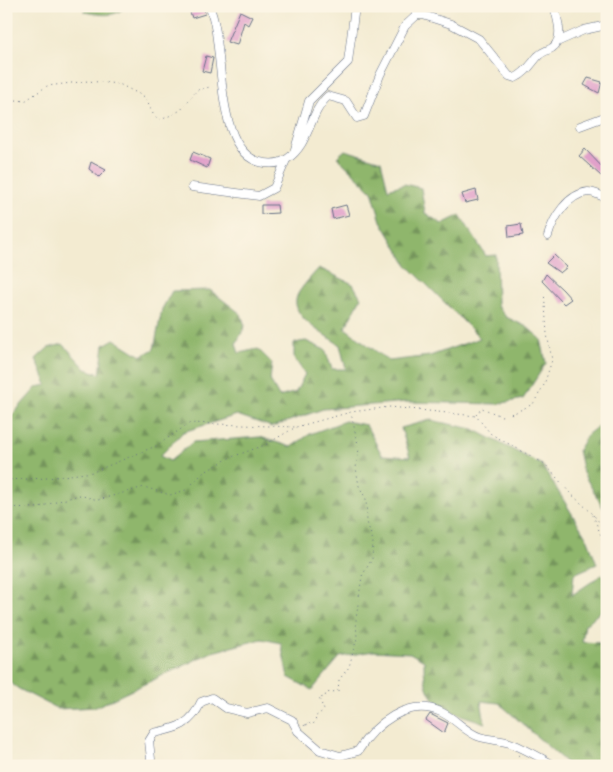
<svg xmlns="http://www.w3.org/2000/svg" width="613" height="772" font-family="'Architects Daughter',sans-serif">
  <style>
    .forest { fill: url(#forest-firs); stroke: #557265 }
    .building { fill: #e1a1ca }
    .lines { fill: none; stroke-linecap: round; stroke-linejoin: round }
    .street-casing { stroke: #677186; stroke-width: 9 }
    .path { stroke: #677186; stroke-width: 1; stroke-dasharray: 1 4; stroke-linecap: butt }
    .street { stroke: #fff; stroke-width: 8 }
  </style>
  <defs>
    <pattern id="forest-firs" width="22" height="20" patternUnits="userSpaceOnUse" patternTransform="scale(1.25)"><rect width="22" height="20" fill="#8fb66c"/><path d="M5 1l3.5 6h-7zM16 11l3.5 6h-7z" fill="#74945c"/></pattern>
  </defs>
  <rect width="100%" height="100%" fill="#fcf5e5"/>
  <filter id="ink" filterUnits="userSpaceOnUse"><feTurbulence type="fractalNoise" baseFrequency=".02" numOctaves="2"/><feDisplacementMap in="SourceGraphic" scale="10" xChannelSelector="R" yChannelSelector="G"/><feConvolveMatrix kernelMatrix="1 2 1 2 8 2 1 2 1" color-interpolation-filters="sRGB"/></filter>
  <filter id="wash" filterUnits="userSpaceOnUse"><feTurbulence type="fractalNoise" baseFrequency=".0096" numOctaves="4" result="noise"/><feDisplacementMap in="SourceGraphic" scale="20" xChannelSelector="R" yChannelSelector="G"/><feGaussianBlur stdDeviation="1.12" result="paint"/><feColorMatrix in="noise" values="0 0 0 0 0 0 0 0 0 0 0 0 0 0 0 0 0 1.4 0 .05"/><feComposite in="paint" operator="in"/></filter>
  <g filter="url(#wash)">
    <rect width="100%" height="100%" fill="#f3ebd1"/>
    <path class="forest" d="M83,6H125C116,19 98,14 85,12Z
      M345,150L381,161L388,189L404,184L421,188L425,213L442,224L460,215L486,256L496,255L497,306L506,317L527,327L541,339L546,363L523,399L498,404L407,402L323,409L272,427L237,415L183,432L160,456L170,461L193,442L260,437L291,447L310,434L345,421L366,425L382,455L410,457L401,428L430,420L473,429L542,465L588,540L597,564L574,574L572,595L603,574L607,584V606L585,625L582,642L604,643L607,639V766H570L499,703L481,701L485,723C446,709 423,709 424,661L410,653L373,651L340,657L312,690L288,677L281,643L262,639L212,652L96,707L58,709L19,689L6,680V422L37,387L47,385L36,359L48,348L63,344L86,369L100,374L104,345L114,339L141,356L154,349L162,309L172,291L210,290L241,314L245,326L236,344L239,353L258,349L272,363L270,380L279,397L296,392L305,374L294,358V343L306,341L325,350L332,369H346L340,345C326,335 284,315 299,292C304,284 312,276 319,268L353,284L361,298L345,328L389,361L430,356L480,338L407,265L381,221L372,191L337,157Z
      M603,422H607V514L583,473L578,450L587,435Z"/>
    <g id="blocks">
      <path class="building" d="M188,6H204L205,14L192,18Z
        M240,11L252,17L248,25L244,22L237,45L227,42Z
        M206,56L213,58L210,73L202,71Z
        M588,78L602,82L599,93L584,85Z
        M585,149L606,171L601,176L579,156Z
        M193,152L210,159L207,168L190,160Z
        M91,162L106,170L99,177L89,169Z
        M476,190L478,200L465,203L462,194Z
        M261,205H277L278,213L261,214Z
        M346,205L349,215L333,219L331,209Z
        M521,224L523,235L509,237L508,226Z
        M554,255L567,267L560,273L546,263Z
        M546,274L563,290L571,299L564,304L542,281Z
        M430,714L448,723L444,733L426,720Z"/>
    </g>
  </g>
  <g filter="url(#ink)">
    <use href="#blocks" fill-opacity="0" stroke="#677186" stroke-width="1"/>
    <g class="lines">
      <defs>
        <path id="street" d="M209,6C227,43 211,157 265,163C273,164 280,164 287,159C310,144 309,113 328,96L346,101L357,118L364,116L380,75L405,26L417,15H423L451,24L479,39L509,76L515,78C526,73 531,64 538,56C543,51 547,51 552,48C565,39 557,18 554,6
          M557,42L584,30L607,25
          M580,126L607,116
          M295,149L309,101L348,62L355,6
          M192,187L259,196L274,188L286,160
          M548,236C553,218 568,194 588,192C594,192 601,196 607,198
          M149,766L151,759L149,741L154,733C178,728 191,725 201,702L212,698L226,708L247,713L268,708L292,720L298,731L320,750L340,756L358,751C375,724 408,697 441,712C455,718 466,733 480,737C490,740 501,740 510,743C526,749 541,758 555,766"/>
      </defs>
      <use href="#street" class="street-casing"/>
      <path class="path" d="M6,99L25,101L47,86L88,81L119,84L145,97L154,116L161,120L181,110L197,90L210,87
        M476,415L482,408L501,416L514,413L533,404L544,385L552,360L547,334L544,290
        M6,470L10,479
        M6,480L48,478L93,472L156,446L190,423L295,427
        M6,507L36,508L79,495L98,500L144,487L170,495L186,490L203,473L229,458L265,445L296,427L351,412L390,407L476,416L491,434L545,464L570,493L592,513L607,532
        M593,515L607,551
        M304,726L306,723V727L308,722L311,725L316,722L315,717L324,710L319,698L325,697L326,693L338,691L339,680L349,667L357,638L356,619L362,576L372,559L373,541L367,522L366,499L359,486L356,468L359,449L351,413
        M518,755L534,766"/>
      <use href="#street" class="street"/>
    </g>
  </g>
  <rect width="613" height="772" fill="none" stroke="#fcf5e5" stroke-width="25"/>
</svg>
